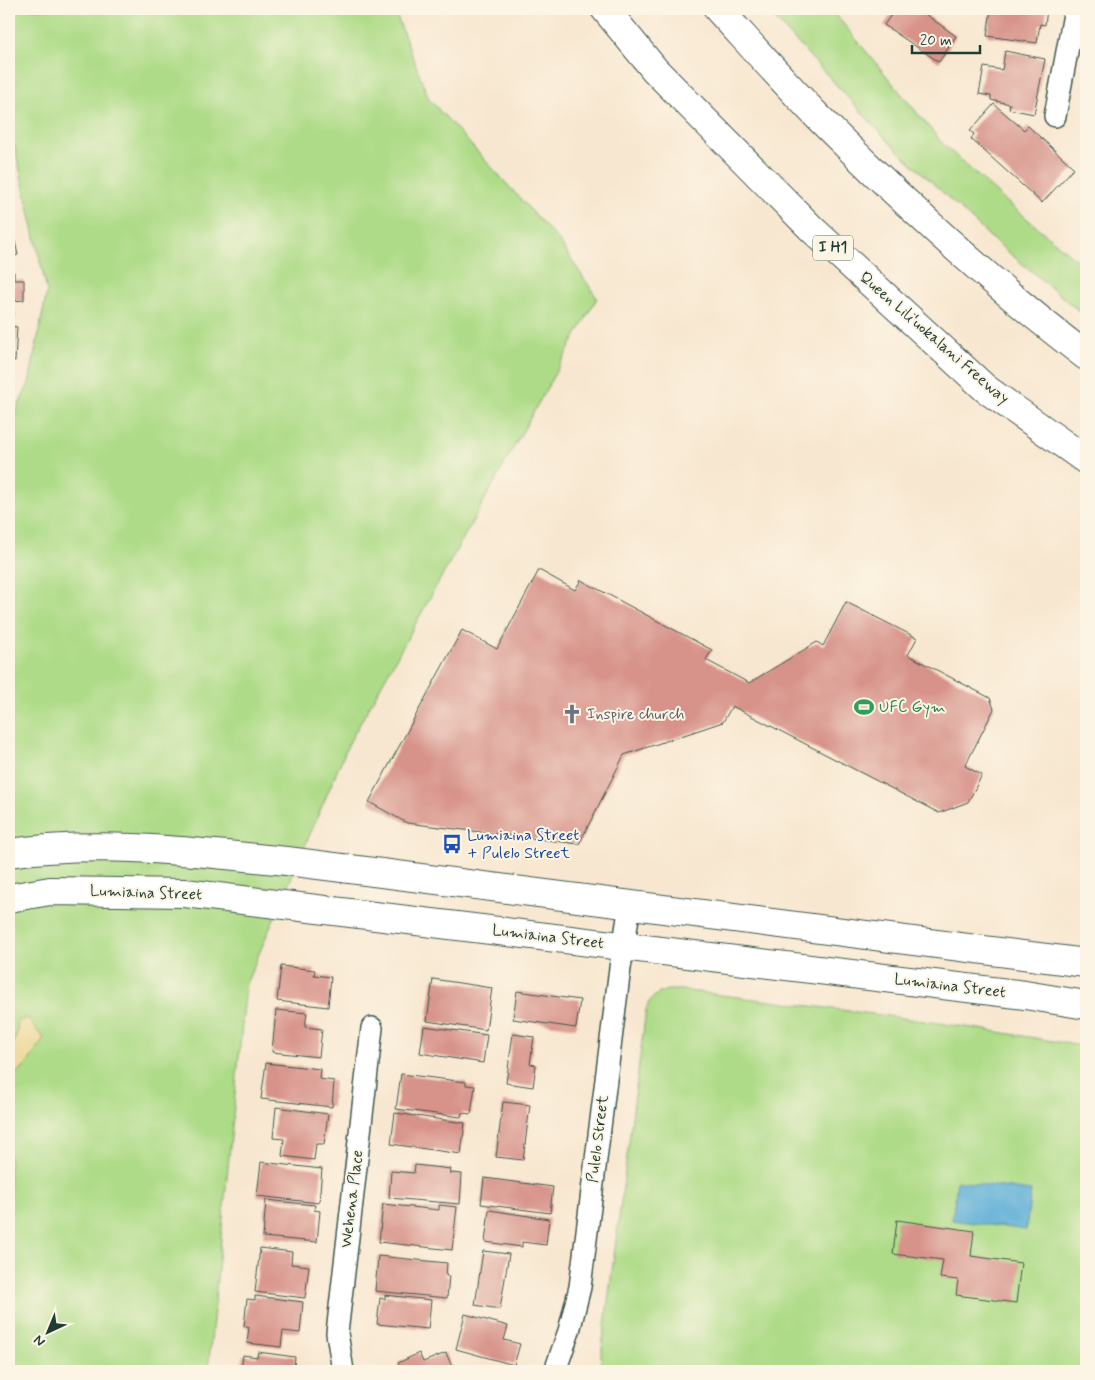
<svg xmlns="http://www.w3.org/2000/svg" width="1095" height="1380" font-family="Mynerve,sans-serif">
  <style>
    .green { fill: #aedb87; stroke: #668c5e }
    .sand { fill: #eeda9e; stroke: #868c69 }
    .water { fill: #5dafd8; stroke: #3e7686 }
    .building { fill: #d79289 }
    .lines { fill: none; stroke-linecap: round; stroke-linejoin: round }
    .street-casing { stroke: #40564b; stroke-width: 24 }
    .secondary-casing { stroke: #40564b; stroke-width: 30 }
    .highway-casing { stroke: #40564b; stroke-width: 30 }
    .street { stroke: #fff; stroke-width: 21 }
    .secondary { stroke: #fff; stroke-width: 28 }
    .highway { stroke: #fff; stroke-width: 28 }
    .labels { text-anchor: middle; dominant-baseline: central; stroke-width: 4; stroke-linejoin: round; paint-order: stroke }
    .shield { fill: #fcf5e5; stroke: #617469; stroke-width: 1 }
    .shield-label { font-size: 15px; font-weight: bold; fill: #1f3d34 }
    .street-label { font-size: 16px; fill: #1f3d34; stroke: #fcf5e5 }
    .leisure-label { font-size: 16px; fill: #27864d; stroke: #fcf5e5; text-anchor: start }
    .worship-label { font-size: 16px; fill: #5b616d; stroke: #fcf5e5; text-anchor: start }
    .transit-label { font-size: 16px; fill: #164399; stroke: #fcf5e5; text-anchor: start }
  </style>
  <rect width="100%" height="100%" fill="#fcf5e5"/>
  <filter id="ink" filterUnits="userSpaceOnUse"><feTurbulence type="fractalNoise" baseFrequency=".02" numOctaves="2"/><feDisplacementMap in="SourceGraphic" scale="10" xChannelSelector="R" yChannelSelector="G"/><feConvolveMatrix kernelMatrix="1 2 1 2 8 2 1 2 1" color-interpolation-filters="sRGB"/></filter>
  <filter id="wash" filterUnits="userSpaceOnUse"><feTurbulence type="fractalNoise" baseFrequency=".0096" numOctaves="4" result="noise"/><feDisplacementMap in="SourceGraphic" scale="20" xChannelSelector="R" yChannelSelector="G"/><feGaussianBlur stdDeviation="1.12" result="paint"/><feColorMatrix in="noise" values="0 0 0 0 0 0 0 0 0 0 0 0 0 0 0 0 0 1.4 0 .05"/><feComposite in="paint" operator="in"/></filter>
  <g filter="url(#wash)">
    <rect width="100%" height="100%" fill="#f8e7d0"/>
    <path class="green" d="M9,9H394L429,99L559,241L597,298L349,743L246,984L208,1371H9V426L29,383L47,291L15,148L9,136Z
      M766,9H831L943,144L1001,197L1086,268V317L989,236L890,143Z
      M668,990H681C816,1007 952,1022 1086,1047V1371H599L646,1010C649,999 656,993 668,990Z"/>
    <path class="sand" d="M27,1018L44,1039L24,1068L11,1076L9,1068V1051L16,1037L18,1021Z"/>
    <path class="water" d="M957,1181L1031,1191L1026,1230L952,1220Z"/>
    <g id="blocks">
      <path class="building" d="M895,9H929L925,14L956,36L939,62L884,25Z
        M991,9H1047L1045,25L1040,24L1037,43L987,36Z
        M1005,51L1045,59L1034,114L1009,109L1010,104L991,100V96L979,94L984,67L1002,70Z
        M994,104L1024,130L1028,126L1074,168L1042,203L971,139L974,134L970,131Z
        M9,176L15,193L9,195Z
        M11,224L18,255L9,257V225Z
        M14,272V280H24V300L13,301L14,315H9V273Z
        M9,326L17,327L15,361L9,360Z
        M539,570L575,590L581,580L712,650L706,660L749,683L817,642L823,646L846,602L917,638L908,655L990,698L994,709L965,766L982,775L968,802L939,813L732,706L723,722L624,755L579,844L407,823L369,802L462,630L497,649Z
        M281,966L315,970L314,975L331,977L328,1007L277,1001Z
        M433,979L492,988L486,1030L427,1021Z
        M517,991L580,1000L576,1028L513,1019Z
        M276,1010L307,1013L305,1027L322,1029L319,1057L272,1052Z
        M424,1026L487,1035L483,1063L420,1053Z
        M513,1034L534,1037L530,1064L536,1065L533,1087L506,1083Z
        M266,1063L320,1069L319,1079L334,1081L332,1107L261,1099Z
        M401,1074L466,1082V1085L475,1086L471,1114L462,1113L461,1117L396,1109Z
        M503,1102L530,1105L523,1160L496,1157Z
        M276,1107L328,1114L324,1144H316L314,1160L282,1156L284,1139L273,1138Z
        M395,1113L465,1123L461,1154L391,1144Z
        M261,1162L322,1169L319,1203L257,1196Z
        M415,1165L451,1169L450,1173L462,1174L460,1204L389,1198L391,1171L414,1173Z
        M484,1178L553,1187L550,1213L481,1204Z
        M266,1200L315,1205L314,1210L320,1211L317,1242L263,1237Z
        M383,1204L439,1210V1205L457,1207L452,1250L379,1242Z
        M489,1210L549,1219L546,1245L522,1242V1247L485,1242Z
        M897,1220L974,1231L971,1256L1021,1263L1016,1303L956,1295L958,1280L940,1278L943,1260L893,1254Z
        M260,1248L292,1252L291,1264L309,1266L305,1298L255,1292Z
        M483,1251L509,1254L500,1309L475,1305Z
        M378,1256L447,1263L446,1276H449L447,1298L375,1291Z
        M385,1295L431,1300L428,1329L377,1324L380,1298L385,1299Z
        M255,1296L303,1302L300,1333L283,1331L281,1347L247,1343L249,1327L244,1326L247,1299L255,1300Z
        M465,1314L508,1326L504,1340L520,1344L514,1365L456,1349Z
        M258,1352L295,1357L294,1366L311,1368V1371H241L243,1355L257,1357Z
        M419,1353L423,1362L446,1353L454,1371H402L398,1363Z"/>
    </g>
  </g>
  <g filter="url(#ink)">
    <use href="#blocks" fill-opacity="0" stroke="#40564b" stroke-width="1"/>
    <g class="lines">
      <defs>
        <path id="street" d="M1055,116L1075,9
          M343,1371L337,1333L372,1028
          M555,1371L569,1331L580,1287L620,968L630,905"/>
        <path id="secondary" d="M9,853C102,840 194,852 287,861L1086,963
          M9,898L50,891L185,893L1025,995L1086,1005"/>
        <path id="highway" d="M605,9L655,70L812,229L986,389L1086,460
          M718,9C751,45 784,82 818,117C903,202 991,284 1086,356"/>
      </defs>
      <use href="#street" class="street-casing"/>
      <use href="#secondary" class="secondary-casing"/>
      <use href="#highway" class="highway-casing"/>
      <use href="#street" class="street"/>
      <use href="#secondary" class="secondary"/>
      <use href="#highway" class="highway"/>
    </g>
  </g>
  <defs>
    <symbol id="stadium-bare" viewBox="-9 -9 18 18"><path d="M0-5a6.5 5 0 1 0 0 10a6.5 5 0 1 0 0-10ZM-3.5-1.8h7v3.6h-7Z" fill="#2e9e5b" stroke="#fcf5e5" stroke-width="2.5" paint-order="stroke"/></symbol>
    <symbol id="church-bare" viewBox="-9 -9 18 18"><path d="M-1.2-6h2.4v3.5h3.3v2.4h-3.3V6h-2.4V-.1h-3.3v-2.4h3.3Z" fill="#6b7280" stroke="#fcf5e5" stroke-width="2.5" paint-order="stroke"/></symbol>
    <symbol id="bus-bare" viewBox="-9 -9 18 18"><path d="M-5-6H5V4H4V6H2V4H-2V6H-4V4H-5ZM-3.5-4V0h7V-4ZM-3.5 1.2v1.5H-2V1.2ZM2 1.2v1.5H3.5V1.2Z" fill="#1a4fb4" stroke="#fcf5e5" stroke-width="2.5" paint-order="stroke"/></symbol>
  </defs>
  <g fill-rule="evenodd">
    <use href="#stadium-bare" x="850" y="693" width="28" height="28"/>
    <use href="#church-bare" x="558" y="700" width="28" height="28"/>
    <use href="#bus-bare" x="438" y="830" width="28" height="28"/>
  </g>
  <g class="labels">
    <rect class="shield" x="813" y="235.5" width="40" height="25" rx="4"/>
    <g class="shield-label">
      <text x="833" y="248">I H1</text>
    </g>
    <g class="street-label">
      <text transform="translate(934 338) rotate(41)">Queen Liliʻuokalani Freeway</text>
      <text transform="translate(146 893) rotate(2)">Lumiaina Street</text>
      <text transform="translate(548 937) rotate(7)">Lumiaina Street</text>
      <text transform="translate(950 986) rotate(7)">Lumiaina Street</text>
      <text transform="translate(598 1139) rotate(-83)">Pulelo Street</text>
      <text transform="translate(352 1199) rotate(-83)">Wehena Place</text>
    </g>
    <g class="leisure-label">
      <text x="879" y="707">UFC Gym</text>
    </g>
    <g class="worship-label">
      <text x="587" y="714">Inspire church</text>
    </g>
    <g class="transit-label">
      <text x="467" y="835">Lumiaina Street<tspan x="467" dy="18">+ Pulelo Street</tspan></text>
    </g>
  </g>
  <rect width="1095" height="1380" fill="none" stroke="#fcf5e5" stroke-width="30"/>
  <g transform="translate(48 1332) rotate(224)" stroke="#fcf5e5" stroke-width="4" paint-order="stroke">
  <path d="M0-4L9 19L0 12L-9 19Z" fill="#1f3d34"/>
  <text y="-8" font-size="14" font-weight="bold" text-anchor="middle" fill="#1f3d34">N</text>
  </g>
  <path d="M912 45v8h68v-8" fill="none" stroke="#1f3d34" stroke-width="2.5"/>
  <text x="920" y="45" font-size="15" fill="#1f3d34" stroke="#fcf5e5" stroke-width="4" paint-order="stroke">20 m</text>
</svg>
